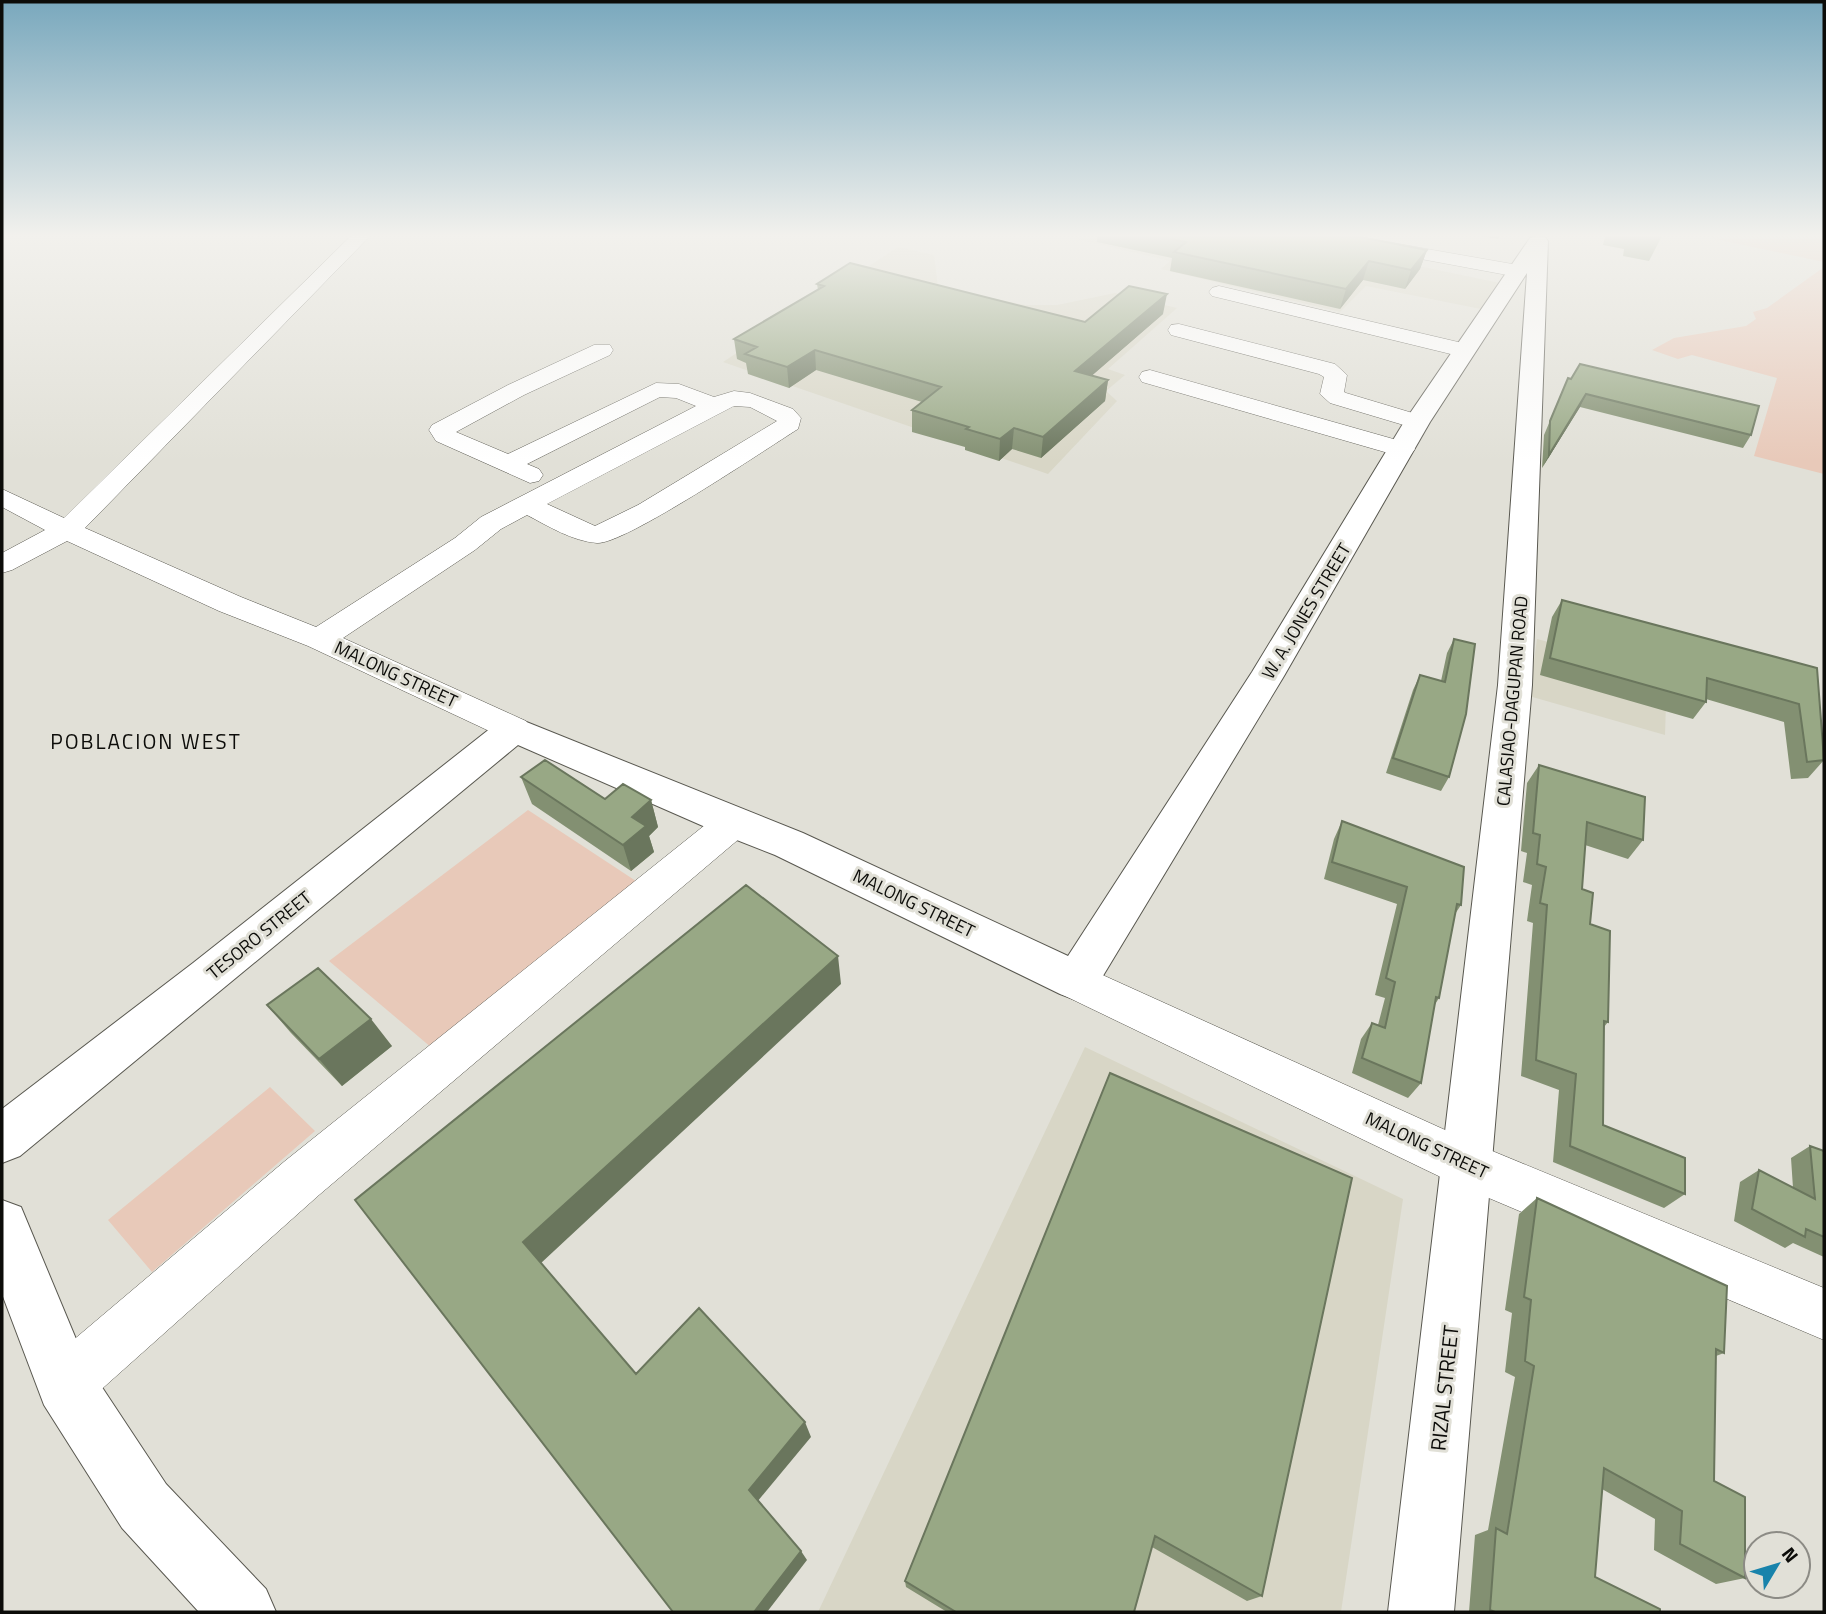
<svg xmlns="http://www.w3.org/2000/svg" width="1826" height="1614" font-family="'Titillium Web',sans-serif">
  <style>
    .built { fill: #d8d6c6 }
    .green { fill: #e8c9b9 }
    .lines { fill: none; stroke-linecap: round; stroke-linejoin: round }
    .minor-casing { stroke: #595850; stroke-width: 1 }
    .major-casing { stroke: #595850; stroke-width: 2 }
    .minor { fill: #fff; fill-rule: evenodd }
    .major { fill: #fff; fill-rule: evenodd }
    .wall { fill: #839072 }
    .shaded-wall { fill: #6a765d }
    .building { fill: #98a885; stroke: #6a765d; stroke-width: 2 }
    .labels { text-anchor: middle; dominant-baseline: central; stroke-width: 6; stroke-linejoin: round; paint-order: stroke }
    .street-label { font-size: 18px; fill: #0c0c09; stroke: #e1e0d7 }
    .quarter-label { font-size: 21px; letter-spacing: 2px; fill: #0c0c09; stroke: #e1e0d7 }
    .near-street-label { font-size: 21px; fill: #0c0c09; stroke: #e1e0d7 }
  </style>
  <rect width="100%" height="100%" fill="#e1e0d7"/>
  <path class="built" d="M1077,236H1274L1500,283L1481,309L1366,286L1340,312L1161,269L1170,261L1073,238Z
    M898,247L934,255L938,287L1025,305H1057L1115,293L1177,308L1108,369L1125,375L1106,391L1117,401L1048,474L723,362Z
    M1537,639L1667,673L1665,735L1529,696Z
    M1085,1047L1403,1199L1341,1612H818Z"/>
  <path class="green" d="M1709,236H1824V262L1710,238Z
    M1824,267V474L1754,456L1777,378L1692,355L1678,359L1652,350L1674,338L1746,326L1756,319L1753,312L1767,308Z
    M528,810L642,885L445,1059L329,961Z
    M270,1087L315,1131L152,1272L108,1220Z"/>
  <g class="lines">
    <defs>
      <path id="minor" d="M351,236H370L85,528L241,597L316,627L455,538L481,517L696,406L676,398L660,397L527,464L539,469L543,475L539,481L530,483L436,441L429,430L432,425L508,385L594,345H610L613,350L610,355L524,395L456,432L508,454L656,383L679,384L714,397L734,391L750,393L793,409L801,418L798,429C766,449 624,545 597,543C572,541 548,526 527,515L501,529L475,550L343,638L526,721L531,729L526,737L514,741L502,737L308,646L219,611L67,541L12,570L2,573V553L45,530L2,507V489L64,518ZM734,406L750,407L777,421L638,505L595,526L547,504Z
        M1315,236H1353L1518,265L1528,271L1518,277L1324,241Z
        M1219,286L1471,345L1474,350L1471,355L1463,357L1212,296L1209,292L1212,288Z
        M1179,324L1335,364L1347,375L1344,392L1346,393L1426,417L1429,422L1426,427L1417,429L1330,403L1320,394L1324,377L1319,374L1171,335L1168,330L1171,325Z
        M1150,370L1411,444L1415,449L1411,454L1402,457L1142,382L1139,377L1142,372Z
        M733,809L746,813L752,823L746,833L319,1195L85,1404L65,1412L45,1404L37,1384L45,1364L285,1161L720,813Z
        M1076,963L1485,1148L1824,1288V1340L1451,1182L1061,994L1055,981L1061,968Z"/>
      <path id="major" d="M1536,236L1545,237L1548,241L1532,685L1454,1612H1388L1498,685L1527,273L1430,422L1284,676L1092,994L1076,1000L1060,994L775,855L719,833L518,745L20,1156L2,1163V1109L193,963L501,720L514,717L803,833L1068,956L1252,672L1404,422L1530,238Z
        M2,1200L21,1207L86,1363L166,1484L266,1589L276,1612H199L122,1528L44,1405L2,1294Z"/>
    </defs>
    <use href="#minor" class="minor-casing"/>
    <use href="#major" class="major-casing"/>
    <use href="#minor" class="minor"/>
    <use href="#major" class="major"/>
  </g>
  <path class="wall" d="M1097,236H1355L1427,250L1420,269L1405,289L1363,280L1340,309L1170,271L1172,258L1097,242Z
    M1481,236H1500L1498,239Z
    M1605,236H1662L1649,261L1623,256L1624,249L1603,245Z
    M817,284L1085,322L1163,314L1091,376L1108,380L1105,401L1041,458L1012,449L999,461L965,450V447L912,432V410L922,402L816,370L789,388L748,374L746,363L737,359L734,339L818,290Z
    M1568,378L1751,435L1743,448L1580,407L1542,468L1544,435Z
    M1562,600L1817,668L1824,760L1808,778L1791,779L1784,722L1706,699V702L1693,719L1540,675L1552,617Z
    M1454,639L1449,777L1441,791L1386,773L1413,690L1420,675L1441,681L1447,653Z
    M1539,765L1643,840L1628,859L1585,845L1582,889L1608,1022L1604,1027L1603,1125L1685,1194L1664,1208L1553,1162L1559,1090L1521,1076L1533,923L1527,921L1532,885L1523,882L1527,853L1521,851L1527,783Z
    M521,777L605,799L651,800L658,827L649,836L654,852L631,871L532,804Z
    M1342,821L1461,905L1455,914L1439,998L1434,1006L1421,1083L1408,1098L1352,1073L1361,1039L1372,1023L1378,1025L1385,998L1375,995L1397,904L1324,879L1334,839Z
    M267,1005L392,1046L342,1086L291,1033Z
    M1110,1073L1262,1596L1247,1601L1152,1547L1134,1612H947L906,1587L905,1581Z
    M1810,1146L1824,1151V1257L1793,1243L1785,1248L1734,1221L1740,1182L1759,1170L1793,1188L1791,1158Z
    M1537,1198L1724,1353L1716,1356L1714,1481L1745,1578L1716,1584L1654,1550L1655,1519L1602,1489L1595,1577L1660,1612H1469L1475,1535L1488,1530L1515,1377L1505,1372L1512,1313L1505,1310L1519,1214Z"/>
  <path class="shaded-wall" d="M1427,250L1420,269L1405,289L1411,270Z
    M1369,261L1363,280L1340,309L1346,289Z
    M1167,294L1163,314L1073,392L1075,371Z
    M815,350L816,370L789,388L787,367Z
    M1108,380L1105,401L1041,458L1043,437Z
    M1586,394L1580,407L1542,468L1549,455Z
    M1014,428L1012,449L999,461L1000,439Z
    M651,800L658,827L649,836L654,852L631,871L623,845L632,817Z
    M838,956L841,984L540,1264L523,1242Z
    M371,1019L392,1046L342,1086L319,1059Z
    M805,1422L811,1437L757,1502L749,1490Z
    M801,1551L807,1560L767,1612H754Z"/>
  <path class="building" d="M1156,236H1355L1427,250L1411,270L1369,261L1346,289L1174,252L1186,242Z
    M850,263L1085,322L1129,286L1167,294L1075,371L1108,380L1043,437L1014,428L1000,439L966,429L969,427L912,410L941,387L815,350L787,367L745,354L757,347L734,339L824,286L817,284Z
    M1580,364L1759,406L1751,435L1586,394L1549,455L1550,421L1568,378L1571,379Z
    M1562,600L1817,668L1824,760L1807,762L1799,704L1707,678L1706,702L1550,658Z
    M1454,639L1475,644L1466,714L1449,777L1393,758L1420,675L1445,682Z
    M545,760L605,799L623,784L651,800L632,817L646,826L623,845L521,777Z
    M1539,765L1645,797L1643,840L1587,822L1582,889L1593,893L1590,924L1610,931L1608,1022L1604,1021L1603,1125L1685,1158V1194L1570,1146L1576,1074L1536,1060L1547,905L1540,903L1546,867L1537,864L1540,835L1533,833Z
    M1342,821L1464,867L1461,905L1457,904L1439,998L1436,997L1421,1083L1362,1058L1372,1023L1385,1028L1395,982L1386,978L1407,887L1332,862Z
    M746,885L838,956L523,1242L636,1374L699,1308L805,1422L749,1490L801,1551L754,1612H673L355,1200Z
    M318,968L371,1019L319,1059L267,1005Z
    M1110,1073L1352,1178L1262,1596L1155,1536L1134,1612H956L905,1581Z
    M1810,1146L1824,1151V1237L1806,1229L1805,1237L1752,1209L1759,1170L1815,1199Z
    M1537,1198L1727,1286L1724,1353L1716,1349L1714,1481L1745,1497V1578L1680,1544L1682,1511L1604,1468L1595,1577L1660,1609V1612H1495L1490,1610L1496,1528L1507,1534L1534,1366L1525,1361L1531,1300L1524,1297Z"/>
  <linearGradient id="sky" x2="0" y2="1"><stop stop-color="#79a8bd"/><stop offset="0.51" stop-color="#f2f1ed"/><stop offset="1" stop-color="#f2f1ed" stop-opacity="0"/></linearGradient>
  <rect width="1826" height="462" fill="url(#sky)"/>
  <g class="labels">
    <g class="street-label">
      <text transform="translate(1306 611) rotate(-59)">W. A. JONES STREET</text>
      <text transform="translate(396 674) rotate(25)">MALONG STREET</text>
      <text transform="translate(1512 701) rotate(-85)">CALASIAO-DAGUPAN ROAD</text>
      <text transform="translate(914 903) rotate(26)">MALONG STREET</text>
      <text transform="translate(259 935) rotate(-39)">TESORO STREET</text>
      <text transform="translate(1427 1145) rotate(25)">MALONG STREET</text>
    </g>
    <g class="quarter-label">
      <text x="146" y="741">POBLACION WEST</text>
    </g>
    <g class="near-street-label">
      <text transform="translate(1444 1388) rotate(-84)">RIZAL STREET</text>
    </g>
  </g>
  <rect width="1826" height="1614" fill="none" stroke="#0c0c09" stroke-width="7"/>
  <g transform="translate(1777 1565) rotate(52)"><circle r="33" fill="#e1e0d7" stroke="#8c8b85" stroke-width="2"/>
  <path d="M0-5L12 26L0 18L-12 26Z" fill="#1883ab"/>
  <text y="-10" font-size="19" font-weight="bold" text-anchor="middle" fill="#0c0c09">N</text>
  </g>
</svg>
